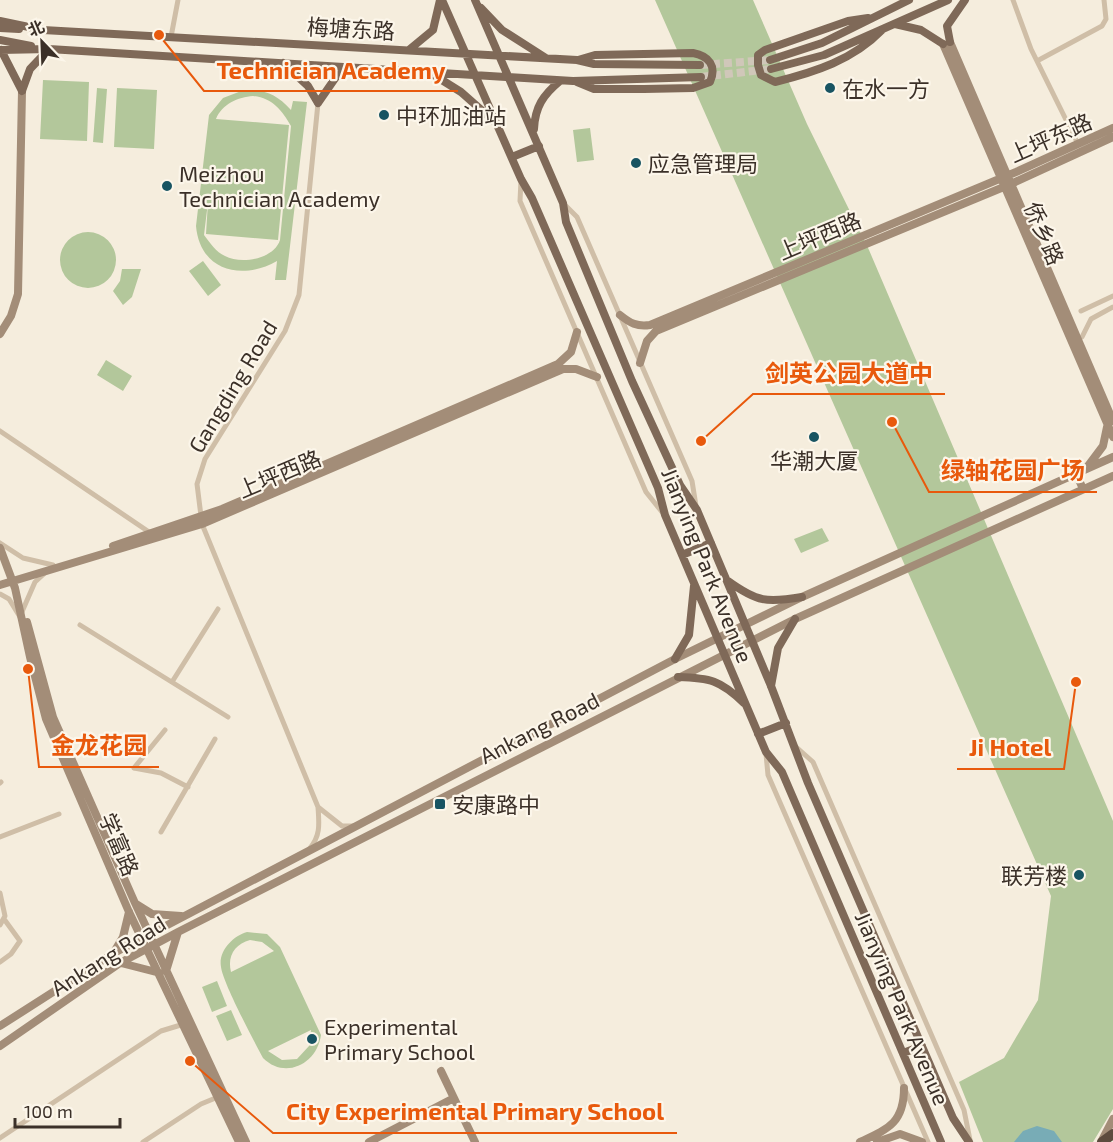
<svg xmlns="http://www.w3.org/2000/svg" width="1113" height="1142" font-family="'Exo 2','Noto Sans SC',sans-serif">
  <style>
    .green { fill: #b3c79b; fill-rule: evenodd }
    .water { fill: #78acb6 }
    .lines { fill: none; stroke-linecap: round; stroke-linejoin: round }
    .primary-tunnel { stroke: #d0c7b9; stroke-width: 8; stroke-dasharray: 8 4; stroke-linecap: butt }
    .street { stroke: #cfbea7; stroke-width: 5 }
    .secondary { stroke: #a38d78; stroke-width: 8 }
    .primary { stroke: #7f6958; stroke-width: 8 }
    .highway { stroke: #5d4b3e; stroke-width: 10 }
    .poi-dot { fill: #185462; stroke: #fcf6ea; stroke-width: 2 }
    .labels { text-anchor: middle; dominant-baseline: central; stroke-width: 4.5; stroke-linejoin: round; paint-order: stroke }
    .street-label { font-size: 22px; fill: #3b3028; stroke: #fcf6ea }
    .poi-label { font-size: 22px; fill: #3b3028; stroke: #fcf6ea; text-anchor: start }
    .leader { fill: none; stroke: #e8590c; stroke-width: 2 }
    .callout-dot { fill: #e8590c; stroke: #fcf6ea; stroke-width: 2 }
    .callout-label { font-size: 24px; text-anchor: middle; font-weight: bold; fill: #e8590c; stroke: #fcf6ea; stroke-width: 4.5; stroke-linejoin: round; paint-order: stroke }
  </style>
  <rect width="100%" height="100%" fill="#f5eddd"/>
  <path class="green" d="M655,0H753L807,124L869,250L1113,821V1109L1093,1142H983L959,1082L1004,1058L1038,1000L1051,896Z
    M43,80L89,82L87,141L40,139Z
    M97,88L107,89L103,143L93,142Z
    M117,88L157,90L154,149L114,147Z
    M244,90C266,90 276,94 291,110L293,101L307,102L286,280H275L277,261C242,281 200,271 196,226L209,115L223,98ZM253,96C272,98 282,110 291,126L280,240C274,259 241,265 225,256C216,252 210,243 204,235L208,202L206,234L278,240L289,125L216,119C222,104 238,97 253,96Z
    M590,128L594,160L577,162L573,130Z
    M60 260a28 28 0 1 1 56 0a28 28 0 1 1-56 0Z
    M203,261L221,285L208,296L189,271Z
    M122,269H141L132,297L123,305L113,291L120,281Z
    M106,360L132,376L123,391L97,375Z
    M822,528L829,541L801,553L794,539Z
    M247,932L267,934L280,947L321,1035C317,1064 285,1080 263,1058C254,1041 223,983 221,967C218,951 233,936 247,932ZM250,940L262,942L274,951L231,972C227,956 235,944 250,940ZM311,1030L309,1046L297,1059L282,1060L268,1051Z
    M217,981L227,1006L212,1012L202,987Z
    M231,1010L242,1035L227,1041L216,1016Z"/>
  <path class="water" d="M1037,1126L1054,1131L1062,1142H1014L1023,1131Z"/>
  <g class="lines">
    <path class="primary-tunnel" d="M700,65L770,60
      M701,77L771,69"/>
    <path class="street" d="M1013,0L1031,49L1077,142
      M171,37L178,0
      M1037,61L1102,26L1106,19L1104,0
      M521,180L520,201L646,492L662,512
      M563,203L577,217L692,481L696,506
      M1081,311L1113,296
      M1082,337L1091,319L1113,307
      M0,431L152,534
      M0,543L23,558L53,565
      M0,594L9,599L20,617
      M21,614L35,582L46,572
      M80,625L228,717
      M172,682L218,609
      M795,746L813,762L964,1110L970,1140
      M766,754L768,775L928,1142
      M134,768L161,773L188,787
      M134,768L165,730
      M0,783L1,782
      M318,807L342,826H355
      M161,832L215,739
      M0,837L59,814
      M310,848C321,835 319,823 318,807L202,524L197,484L205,459L285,331L299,295L318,103
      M0,893L5,916L0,925
      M0,962L11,954L20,941L4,919
      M0,1138L161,1031L184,1024
      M143,1142L201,1104L218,1097"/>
    <path class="secondary" d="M950,42L1113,421
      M943,44L1113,437
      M620,315C630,323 637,327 650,325L1016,172L1113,128
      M0,334L11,316L18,294L22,91
      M640,363L647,341L656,331L1011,184L1113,137
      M1088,466L1103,446L1107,427
      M1076,473L1083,489
      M113,546L222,509L558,364L571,352L577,332
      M0,548L15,588L30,657L46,719L129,912L239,1142
      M0,585L202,524L563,369H576L597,377
      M27,622L53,717L135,903L246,1142
      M136,904L152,914L181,916
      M114,952L123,937L129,912
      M121,963L160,973
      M166,971L178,932
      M0,1026L114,953L675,659L802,597L1113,457
      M0,1046L120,963L178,932L795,619L1113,476
      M441,1071L475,1142
      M369,1142L454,1098
      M860,1142C888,1129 904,1123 904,1088
      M877,1142L900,1134L922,1142
      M1101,1142L1113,1119"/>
    <path class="primary" d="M442,0L521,179L532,198L658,488L665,515L766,752L782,772L941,1142
      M475,0L563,203L566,222L632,381L680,485L697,510L771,686L808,783L953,1118L969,1142
      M481,8L502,30L546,58
      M868,18L848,21L765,50L758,55V65L761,75L775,82C815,72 853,60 882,30
      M0,21L43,30L577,60L594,64L700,65
      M895,24L921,30L943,44
      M0,28L19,29
      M0,40L31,46
      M950,42L947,26L965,0
      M410,49L433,30L440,0
      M0,50L49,49L573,81L701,77
      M1,50L22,91
      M770,60L822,43L909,0
      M283,63L308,86L318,103
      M771,69L824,55L948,0
      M429,72L461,92L495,122
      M577,82L594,89H644L693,88L710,82C717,66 709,56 693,53L595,55L578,60
      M22,91L30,69L49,49
      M318,103L336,77L351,66
      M534,129C535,107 543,95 560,81
      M512,157L539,146
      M682,555L711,543
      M728,581C757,602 767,603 802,597
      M675,659L689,635L694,586
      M678,677C710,678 720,680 744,703
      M771,686L778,648L795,619
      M758,734L786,723
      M903,1053L922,1046"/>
    <path class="highway" d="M1102,1142L1113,1134"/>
  </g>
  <g class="poi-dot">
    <circle cx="830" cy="88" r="6"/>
    <circle cx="384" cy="115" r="6"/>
    <circle cx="636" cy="163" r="6"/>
    <circle cx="167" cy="186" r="6"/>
    <circle cx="814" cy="437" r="6"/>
    <rect x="434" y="798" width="12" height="12" rx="3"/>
    <circle cx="1079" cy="875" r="6"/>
    <circle cx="312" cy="1039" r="6"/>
  </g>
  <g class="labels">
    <g class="street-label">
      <text transform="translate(351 28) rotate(3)">梅塘东路</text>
      <text transform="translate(1050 137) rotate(-24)">上坪东路</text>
      <text transform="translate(1045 233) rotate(67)">侨乡路</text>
      <text transform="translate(819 235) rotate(-23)">上坪西路</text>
      <text transform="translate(232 386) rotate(-59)">Gangding Road</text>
      <text transform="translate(279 473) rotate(-23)">上坪西路</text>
      <text transform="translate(708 565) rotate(68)">Jianying Park Avenue</text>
      <text transform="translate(539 727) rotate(-27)">Ankang Road</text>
      <text transform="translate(120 844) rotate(67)">学富路</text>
      <text transform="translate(108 955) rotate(-32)">Ankang Road</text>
      <text transform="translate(903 1008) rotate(67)">Jianying Park Avenue</text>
    </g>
    <g class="poi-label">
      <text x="842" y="88">在水一方</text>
      <text x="396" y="115">中环加油站</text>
      <text x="648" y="163">应急管理局</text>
      <text x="179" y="173">Meizhou<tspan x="179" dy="25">Technician Academy</tspan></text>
      <text x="814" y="460" text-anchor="middle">华潮大厦</text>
      <text x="452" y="804">安康路中</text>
      <text x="1067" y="875" text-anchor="end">联芳楼</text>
      <text x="324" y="1026">Experimental<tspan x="324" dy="25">Primary School</tspan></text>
    </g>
  </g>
  <path class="leader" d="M159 35L204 91H458M701 441L753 394H945M892 422L929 492H1097M28 669L39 767H159M1076 682L1064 769H957M190 1061L273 1133H677"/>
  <g class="callout-dot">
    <circle cx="159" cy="35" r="6"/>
    <circle cx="701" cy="441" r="6"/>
    <circle cx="892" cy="422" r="6"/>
    <circle cx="28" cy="669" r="6"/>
    <circle cx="1076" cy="682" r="6"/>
    <circle cx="190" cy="1061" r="6"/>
  </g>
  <g class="callout-label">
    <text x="331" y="79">Technician Academy</text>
    <text x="849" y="382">剑英公园大道中</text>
    <text x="1013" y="479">绿轴花园广场</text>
    <text x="99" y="754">金龙花园</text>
    <text x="1010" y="756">Ji Hotel</text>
    <text x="475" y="1120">City Experimental Primary School</text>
  </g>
  <g transform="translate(42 42) rotate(337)" stroke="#fcf6ea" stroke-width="4.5" paint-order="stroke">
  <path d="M0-4.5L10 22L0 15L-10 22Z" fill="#3b3028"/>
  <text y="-9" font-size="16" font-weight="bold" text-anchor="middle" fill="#3b3028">北</text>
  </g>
  <path d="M15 1118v9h105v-9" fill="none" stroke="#3b3028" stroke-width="3"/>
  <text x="24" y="1118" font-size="18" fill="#3b3028" stroke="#fcf6ea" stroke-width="4.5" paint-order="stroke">100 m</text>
</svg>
